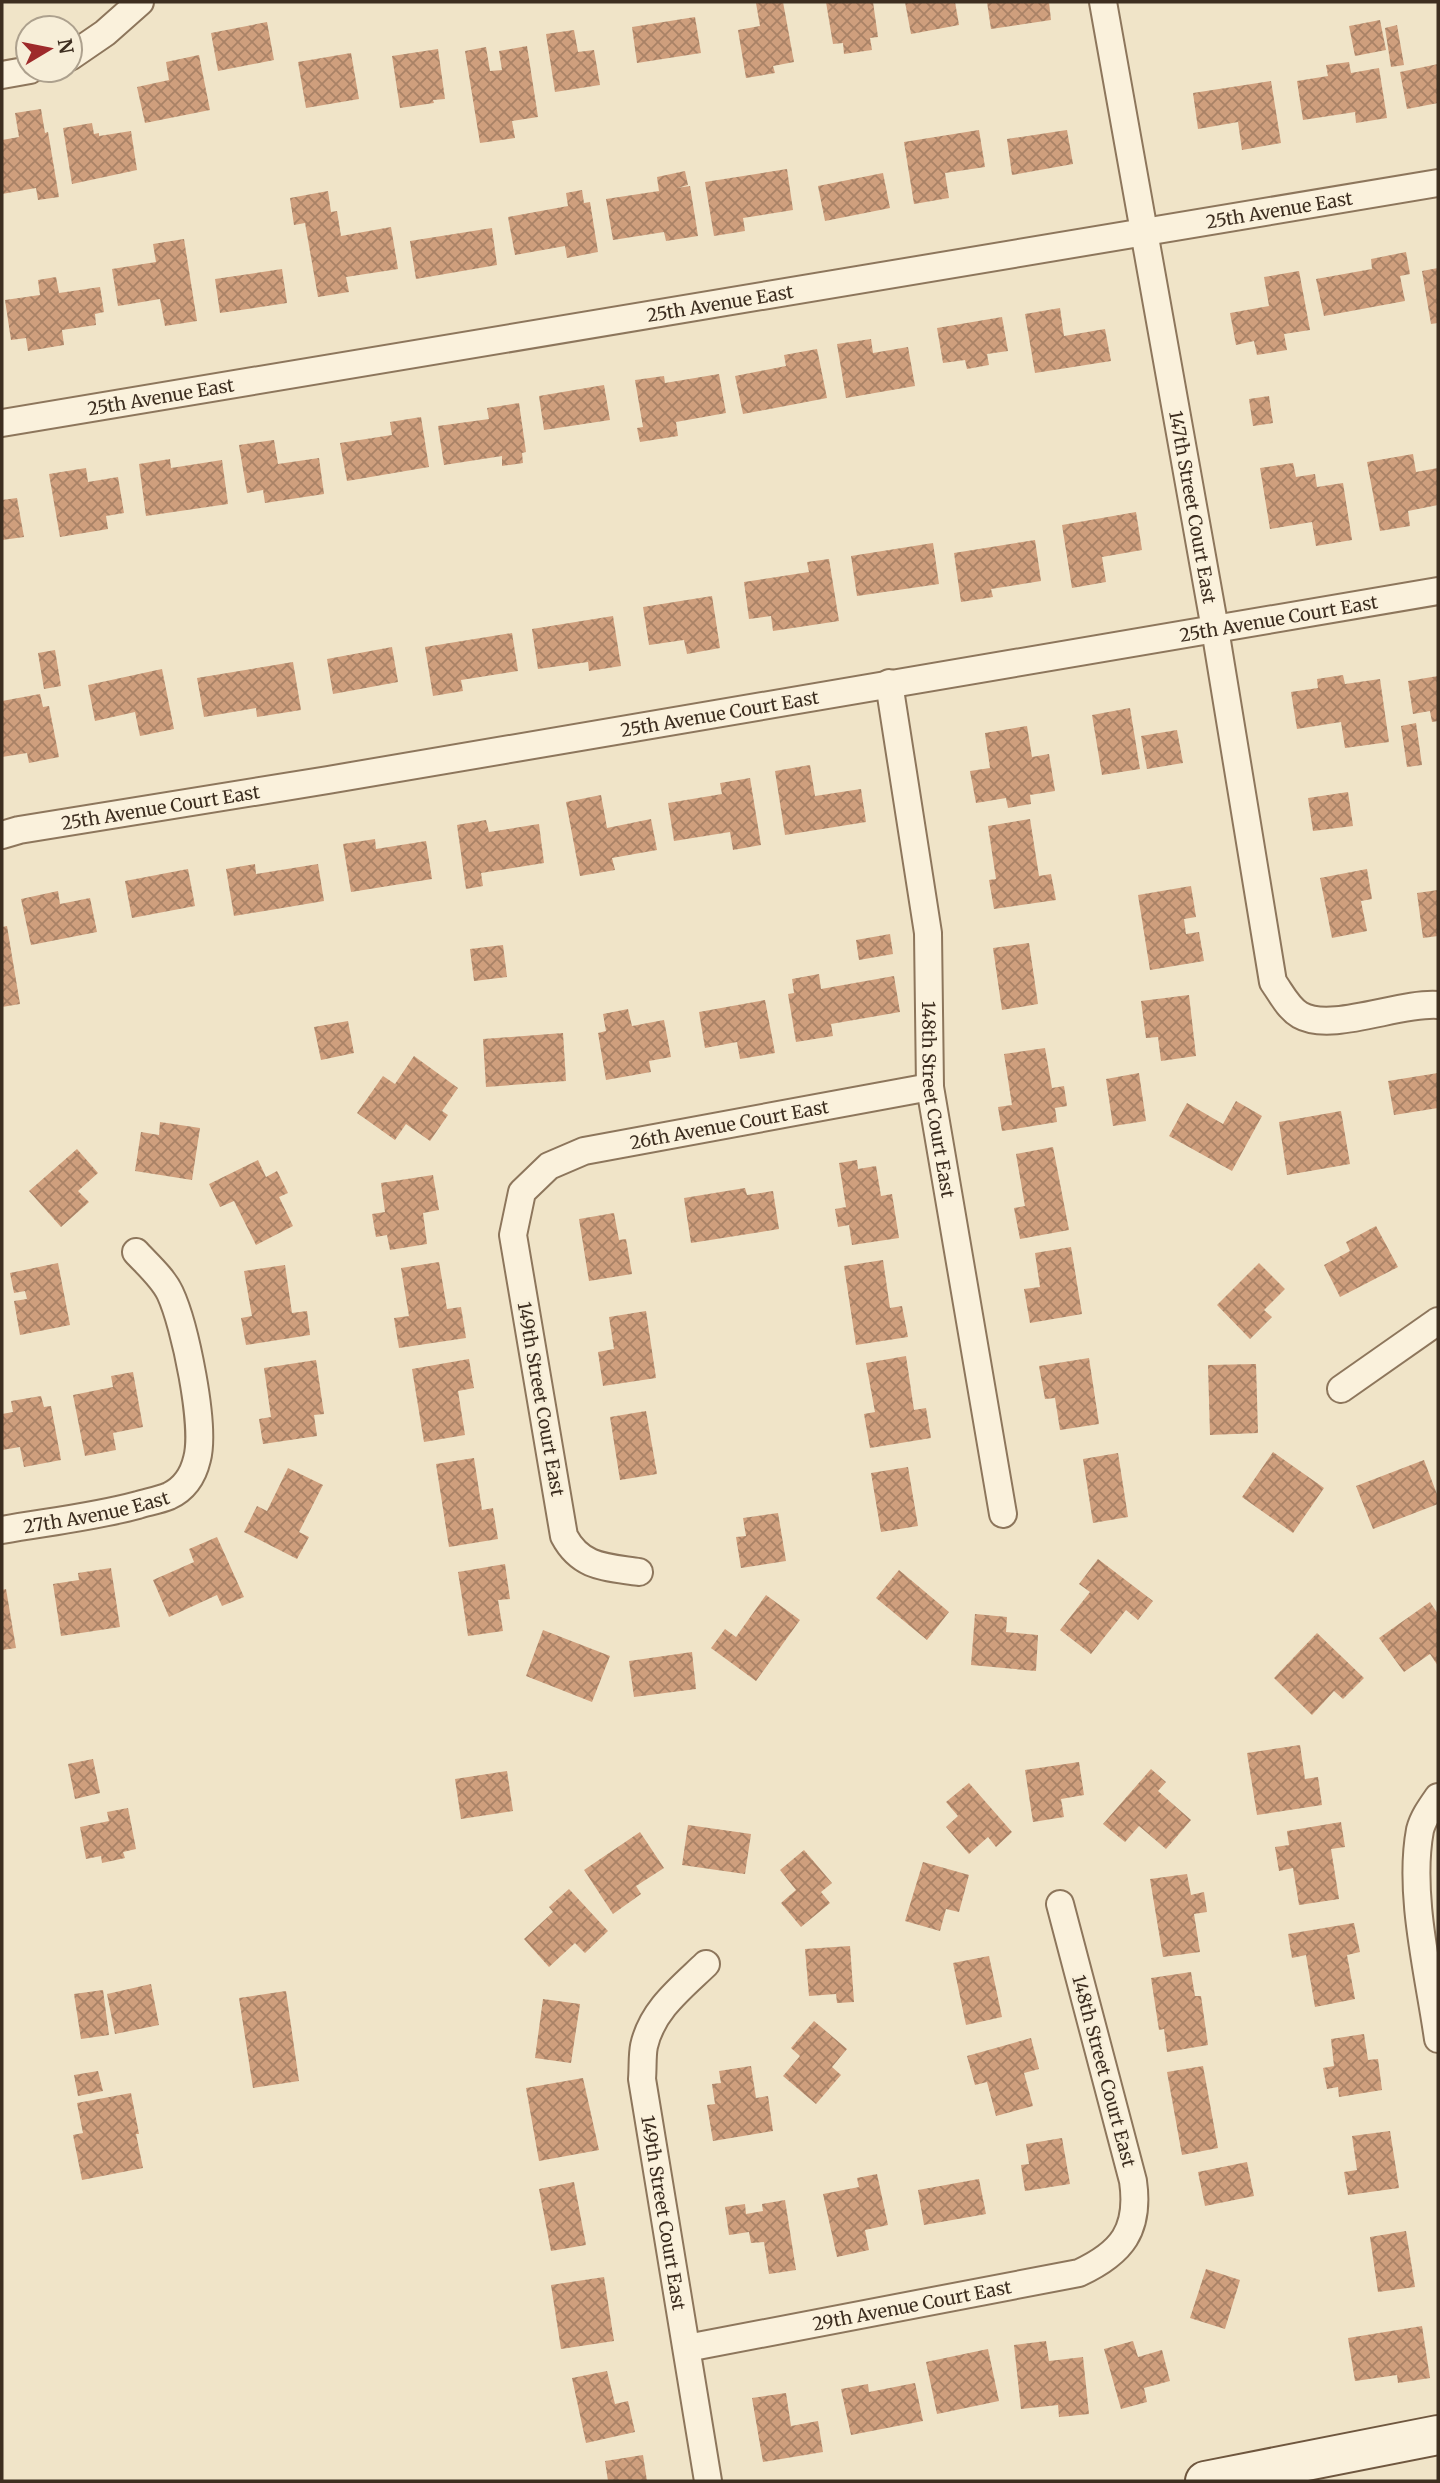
<svg xmlns="http://www.w3.org/2000/svg" width="1440" height="2483" font-family="Merriweather,serif">
  <style>
    .building { fill: url(#building-cross-hatch) }
    .lines { fill: none; stroke-linecap: round; stroke-linejoin: round }
    .street-casing { stroke: #8d765c; stroke-width: 30 }
    .secondary-casing { stroke: #6f573f; stroke-width: 42 }
    .street { stroke: #faf1dc; stroke-width: 26 }
    .secondary { stroke: #faf1dc; stroke-width: 38 }
    .labels { text-anchor: middle; dominant-baseline: central; stroke-width: 5; stroke-linejoin: round; paint-order: stroke }
    .street-label { font-size: 18px; fill: #3d2e20; stroke: #f7eed8 }
  </style>
  <defs>
    <pattern id="building-cross-hatch" width="8" height="8" patternUnits="userSpaceOnUse" patternTransform="scale(1.75)"><rect width="8" height="8" fill="#cf9f7d"/><path d="M0 0l8 8M0 8l8-8" fill="none" stroke="#a98266"/></pattern>
  </defs>
  <rect width="100%" height="100%" fill="#f0e4c8"/>
  <path class="building" d="M763,2H783L794,62L773,66L775,73L746,78L738,30L760,26L756,3Z
    M826,2H873L878,37L870,38L872,50L844,54L843,43L833,44Z
    M905,2H955L959,25L911,34Z
    M987,2H1049L1051,20L991,29Z
    M695,17L701,53L637,63L632,27Z
    M1380,20L1386,50L1355,56L1349,26Z
    M267,22L274,60L218,71L211,33Z
    M1397,25L1404,65L1391,67L1385,28Z
    M574,30L578,52L594,50L600,85L555,92L546,34Z
    M527,46L538,117L512,121L515,138L480,143L465,51L486,47L490,71L502,70L499,51Z
    M438,49L445,99L433,100L434,103L400,108L392,56Z
    M351,53L359,99L306,108L298,62Z
    M199,55L210,110L145,123L137,87L169,80L166,62Z
    M1349,62L1351,73L1379,68L1387,118L1356,123L1355,112L1303,120L1297,81L1328,76L1326,65Z
    M1438,64V103L1407,109L1400,72Z
    M1271,81L1281,143L1242,150L1238,122L1198,129L1193,93Z
    M41,109L45,133L48,132L59,197L38,200L36,188L2,194V140L19,137L15,113Z
    M92,123L94,134L99,133V136L131,131L137,170L72,184L63,128Z
    M979,130L985,167L945,173L949,198L914,204L904,142Z
    M1067,130L1073,164L1012,175L1007,139Z
    M787,169L793,210L743,218L745,231L714,236L705,182Z
    M685,171L688,185L677,188L690,186L698,236L666,241L664,232L613,240L606,199L659,191L657,177Z
    M883,173L890,208L825,221L818,186Z
    M582,190L584,203L590,202L598,252L567,258L565,246L515,255L508,217L568,206L566,193Z
    M328,191L331,212L337,211L341,236L391,227L398,269L346,277L349,292L318,297L305,223L294,225L290,198Z
    M492,228L497,265L416,279L410,241Z
    M184,239L197,321L165,326L160,299L118,306L112,269L156,262L153,244Z
    M1406,252L1410,274L1400,276L1405,301L1324,316L1316,279L1372,269L1371,259Z
    M1438,268V323L1431,324L1422,271Z
    M282,269L287,303L220,313L215,279Z
    M1299,271L1310,330L1284,334L1287,350L1257,355L1254,341L1236,345L1230,313L1269,306L1264,277Z
    M56,277L59,293L100,287L104,312L95,314L96,325L62,330L64,345L28,351L26,338L11,340L5,300L40,295L38,280Z
    M1060,308L1064,336L1105,329L1111,361L1035,373L1025,314Z
    M1002,317L1008,351L987,354L989,365L967,369L965,360L943,363L937,328Z
    M871,339L873,353L908,347L915,386L846,398L837,344Z
    M817,349L827,398L743,414L735,376L786,366L784,355Z
    M719,374L726,413L676,422L678,436L640,442L637,428L643,427L635,380L664,376L665,383Z
    M604,385L610,420L544,430L539,396Z
    M1269,396L1273,423L1253,426L1249,399Z
    M519,403L526,452L522,453L523,463L502,466V456L444,465L438,426L489,419L487,408Z
    M421,417L429,467L347,481L340,443L392,435L390,422Z
    M274,440L278,464L319,458L324,494L265,503L263,490L247,493L239,445Z
    M1413,454L1416,472L1438,468V505L1408,511L1410,526L1380,531L1367,462Z
    M170,459L171,468L222,460L228,504L146,516L139,464Z
    M1293,463L1296,477L1315,474L1317,487L1343,483L1352,540L1316,546L1312,522L1270,529L1260,468Z
    M86,468L88,482L118,477L124,513L106,516L108,529L60,537L49,474Z
    M17,498L24,537L2,540V500Z
    M1136,512L1142,550L1102,557L1106,582L1072,588L1062,525Z
    M1035,540L1041,581L991,589L993,597L961,602L954,553Z
    M933,543L939,584L857,596L851,556Z
    M829,559L839,621L773,631L771,616L749,619L744,582L809,572L807,562Z
    M712,596L720,648L687,654L684,640L649,645L643,607Z
    M613,616L621,666L589,671L588,662L538,669L532,629Z
    M512,633L518,671L461,680L463,691L433,696L425,647Z
    M392,647L398,682L333,694L327,659Z
    M55,650L61,686L44,689L38,653Z
    M293,662L301,710L257,717L256,708L204,717L197,678Z
    M162,669L174,729L140,736L135,712L95,721L88,685Z
    M1343,675L1345,684L1380,679L1389,742L1345,748L1341,722L1297,729L1291,692L1318,688L1317,679Z
    M1438,676V721L1432,722L1430,711L1413,714L1408,681Z
    M40,694L43,707L49,706L59,757L29,763L27,753L2,757V701Z
    M1130,708L1140,769L1102,775L1092,715Z
    M1416,723L1422,765L1407,767L1401,726Z
    M1027,726L1032,757L1049,754L1055,791L1030,795L1031,804L1008,808L1006,798L976,803L970,771L990,768L985,733Z
    M1177,730L1183,763L1147,769L1141,736Z
    M810,765L815,796L861,789L866,822L785,835L775,771Z
    M750,778L761,845L733,850L730,832L674,841L668,803L722,794L720,783Z
    M1348,792L1353,826L1313,831L1308,798Z
    M601,795L607,828L651,819L657,850L612,858L615,870L580,876L566,802Z
    M1030,819L1039,876L1051,874L1056,900L994,909L989,880L996,879L988,826Z
    M486,820L489,832L539,824L544,863L481,873L483,886L466,889L457,825Z
    M375,839L376,849L426,841L432,879L351,892L343,844Z
    M255,864L256,874L318,864L324,901L234,916L226,869Z
    M188,869L195,906L132,918L125,881Z
    M1367,869L1372,899L1361,901L1367,931L1332,938L1320,878Z
    M1191,886L1196,917L1184,919L1186,934L1199,932L1204,961L1150,970L1138,895Z
    M1438,890V936L1423,938L1417,893Z
    M58,891L60,904L90,898L97,932L31,945L21,899Z
    M7,926L20,1004L2,1007V927Z
    M890,934L893,954L859,960L856,940Z
    M1029,943L1038,1004L1002,1010L993,948Z
    M503,945L507,977L474,981L470,949Z
    M819,974L821,989L894,976L900,1012L831,1024L833,1036L796,1042L788,994L794,993L792,979Z
    M1189,995L1196,1056L1161,1061L1158,1037L1146,1038L1141,1001Z
    M765,1000L775,1053L740,1059L737,1042L705,1048L699,1012Z
    M628,1009L632,1026L664,1020L671,1057L649,1061L651,1072L606,1080L598,1033L606,1031L603,1014Z
    M348,1021L354,1053L321,1060L314,1027Z
    M563,1033L566,1081L486,1087L483,1039Z
    M1045,1048L1052,1088L1064,1086L1067,1106L1055,1108L1057,1122L1002,1131L998,1107L1012,1105L1004,1054Z
    M414,1056L458,1088L442,1111L448,1115L430,1141L406,1124L395,1140L357,1113L383,1076L395,1084Z
    M1139,1073L1146,1121L1113,1126L1106,1079Z
    M1438,1073V1108L1394,1115L1388,1081Z
    M1236,1101L1262,1116L1232,1171L1169,1136L1187,1103L1223,1124Z
    M1341,1111L1350,1164L1287,1175L1279,1122Z
    M160,1122L200,1128L192,1180L135,1171L141,1132L159,1135Z
    M1053,1147L1069,1230L1020,1239L1014,1208L1025,1206L1016,1154Z
    M77,1149L98,1173L78,1191L89,1202L61,1227L29,1191Z
    M258,1160L266,1177L277,1171L288,1193L279,1197L293,1226L256,1245L234,1201L220,1207L209,1184Z
    M857,1160L858,1169L876,1166L881,1196L892,1194L899,1238L852,1245L849,1225L838,1227L835,1209L846,1207L839,1163Z
    M433,1175L439,1210L423,1213L427,1244L390,1250L387,1235L376,1237L372,1214L385,1212L381,1183Z
    M745,1188L747,1195L773,1191L779,1229L691,1243L684,1198Z
    M614,1213L619,1240L626,1239L632,1274L589,1281L579,1219Z
    M1376,1226L1398,1267L1340,1297L1324,1265L1350,1251L1346,1242Z
    M1071,1247L1082,1314L1030,1323L1024,1289L1040,1287L1035,1253Z
    M883,1260L890,1308L902,1306L908,1337L856,1345L844,1266Z
    M439,1262L447,1309L461,1307L466,1338L399,1348L394,1318L409,1316L401,1268Z
    M58,1263L70,1325L20,1335L14,1301L27,1299L25,1291L14,1293L10,1273Z
    M1259,1263L1285,1289L1264,1310L1272,1317L1250,1339L1217,1305Z
    M285,1265L292,1313L307,1311L310,1335L246,1345L241,1318L252,1316L244,1271Z
    M646,1311L656,1378L603,1386L598,1352L614,1349L609,1317Z
    M906,1356L914,1410L926,1408L931,1438L870,1448L864,1414L875,1412L866,1363Z
    M1089,1358L1099,1424L1060,1430L1055,1398L1045,1399L1039,1366Z
    M469,1359L474,1388L458,1391L465,1435L424,1442L412,1369Z
    M316,1360L324,1414L314,1415L317,1436L263,1444L259,1419L271,1417L264,1368Z
    M1256,1364L1258,1433L1210,1435L1208,1365Z
    M133,1372L143,1427L113,1433L116,1450L85,1456L73,1395L113,1387L111,1376Z
    M41,1396L44,1407L51,1406L61,1460L24,1467L20,1447L2,1450V1414L13,1412L11,1401Z
    M646,1411L657,1474L620,1480L610,1417Z
    M1273,1452L1324,1488L1293,1533L1242,1497Z
    M1118,1453L1128,1517L1093,1523L1083,1459Z
    M474,1458L482,1510L493,1508L498,1539L449,1547L436,1464Z
    M1424,1460L1438,1497V1504L1373,1529L1356,1486Z
    M908,1467L918,1526L881,1532L871,1473Z
    M288,1468L323,1485L299,1532L309,1537L297,1559L244,1532L257,1506L267,1511Z
    M778,1513L786,1561L741,1568L736,1537L746,1536L743,1518Z
    M217,1537L244,1597L222,1606L217,1595L169,1617L153,1580L194,1562L189,1549Z
    M1098,1559L1153,1601L1138,1620L1126,1610L1091,1654L1060,1630L1090,1592L1079,1584Z
    M505,1564L510,1599L498,1600L503,1631L468,1636L458,1572Z
    M111,1568L120,1627L61,1636L53,1584L79,1580L78,1573Z
    M899,1570L949,1612L927,1640L876,1598Z
    M6,1589L16,1648L2,1650V1590Z
    M766,1595L800,1620L756,1681L711,1648L725,1629L736,1637Z
    M1430,1602L1438,1614V1666L1430,1654L1404,1672L1379,1638Z
    M975,1614L1007,1617L1006,1632L1038,1635L1036,1671L971,1665Z
    M543,1630L610,1656L592,1702L526,1676Z
    M1317,1633L1364,1678L1343,1699L1334,1691L1312,1715L1274,1678Z
    M692,1652L696,1689L634,1697L629,1661Z
    M1300,1745L1305,1779L1318,1777L1322,1805L1257,1815L1247,1753Z
    M93,1759L100,1793L75,1799L68,1764Z
    M1079,1762L1084,1795L1061,1799L1064,1817L1033,1822L1025,1770Z
    M1151,1769L1166,1782L1158,1791L1191,1820L1166,1849L1139,1826L1125,1842L1103,1824Z
    M507,1771L513,1811L461,1819L455,1779Z
    M969,1783L1012,1832L996,1847L988,1837L969,1854L946,1827L958,1816L946,1802Z
    M128,1808L136,1849L123,1852L125,1858L102,1863L101,1856L86,1859L80,1827L109,1821L107,1812Z
    M1341,1822L1345,1847L1331,1849L1339,1899L1299,1905L1293,1868L1279,1871L1275,1847L1289,1845L1287,1831Z
    M688,1825L751,1834L745,1874L682,1865Z
    M640,1832L664,1868L636,1886L641,1894L613,1914L584,1870Z
    M804,1850L832,1883L821,1892L830,1903L801,1927L781,1903L796,1890L780,1870Z
    M923,1862L969,1875L959,1912L946,1909L940,1931L905,1921Z
    M1187,1874L1191,1895L1204,1892L1207,1912L1194,1914L1200,1952L1163,1957L1150,1879Z
    M569,1889L608,1931L585,1953L575,1943L549,1967L524,1939L553,1912L549,1907Z
    M1354,1923L1360,1952L1347,1955L1355,1999L1315,2007L1306,1955L1292,1958L1288,1934Z
    M850,1946L854,2002L837,2003L836,1994L809,1996L805,1949Z
    M989,1956L1002,2017L966,2025L953,1963Z
    M1191,1972L1195,1996H1201L1208,2045L1167,2052L1164,2029L1159,2030L1151,1978Z
    M151,1984L159,2025L115,2034L107,1994Z
    M103,1990L109,2035L81,2039L74,1994Z
    M286,1991L299,2081L253,2088L239,1998Z
    M543,1999L580,2004L571,2063L535,2058Z
    M814,2021L847,2049L832,2067L841,2075L816,2104L783,2076L800,2056L791,2048Z
    M1364,2034L1368,2060L1378,2059L1382,2090L1339,2097L1338,2087L1327,2089L1323,2068L1334,2066L1331,2039Z
    M1031,2038L1039,2069L1024,2073L1033,2106L996,2116L987,2082L975,2085L967,2056Z
    M751,2066L756,2098L768,2096L773,2131L713,2141L707,2105L715,2104L712,2084L721,2083L719,2071Z
    M1203,2066L1218,2148L1182,2155L1167,2072Z
    M98,2071L103,2091L78,2096L74,2075Z
    M583,2078L599,2150L539,2161L526,2088Z
    M131,2093L139,2134H136L143,2168L82,2180L73,2135L83,2133L77,2103Z
    M1390,2131L1399,2188L1348,2195L1344,2172L1357,2170L1352,2136Z
    M1062,2138L1070,2184L1025,2191L1021,2165L1029,2164L1026,2144Z
    M1247,2162L1254,2196L1205,2206L1198,2172Z
    M877,2174L888,2225L865,2230L869,2250L837,2257L823,2194L859,2187L857,2178Z
    M979,2179L986,2214L924,2225L918,2190Z
    M574,2182L586,2245L551,2251L539,2189Z
    M785,2200L796,2270L769,2274L764,2242L751,2243L749,2232L729,2235L725,2207L745,2204L746,2214L763,2211L762,2204Z
    M1406,2231L1415,2287L1378,2292L1370,2237Z
    M1206,2269L1240,2280L1225,2329L1190,2318Z
    M604,2277L614,2341L561,2349L551,2285Z
    M1422,2326L1430,2378L1398,2383L1397,2375L1355,2381L1348,2338Z
    M1046,2341L1049,2361L1083,2357L1089,2414L1059,2417L1058,2405L1021,2409L1014,2345Z
    M1133,2341L1138,2357L1162,2350L1170,2381L1144,2388L1147,2402L1121,2409L1104,2349Z
    M988,2349L999,2401L937,2414L926,2362Z
    M607,2371L615,2404L628,2401L635,2432L586,2443L572,2378Z
    M915,2383L923,2421L851,2435L841,2389L868,2384L869,2392Z
    M786,2393L791,2426L818,2421L823,2452L763,2462L752,2398Z
    M643,2455L647,2481H608L605,2461Z"/>
  <g class="lines">
    <defs>
      <g id="street">
        <path id="s1" d="M1103,2L1215,629L1273,982C1281,993 1288,1008 1300,1015C1331,1033 1400,1002 1438,1005"/>
        <path d="M70,57L105,33L140,2"/>
        <path d="M2,75L30,70"/>
        <path id="s2" d="M2,423L1438,183"/>
        <path id="s3" d="M889,683L928,933L930,1087L1003,1514"/>
        <path id="s4" d="M2,835L19,830L328,780L1438,591"/>
        <path d="M1341,1389L1438,1321"/>
        <path id="s5" d="M2,1530C47,1522 94,1517 138,1505C148,1502 159,1500 169,1496C184,1489 193,1476 197,1459C206,1426 185,1325 170,1293C163,1278 147,1264 136,1252"/>
        <path id="s6" d="M639,1572C606,1567 581,1568 564,1536L513,1235L522,1192L549,1166L584,1151L930,1087"/>
        <path d="M1438,1797C1431,1807 1423,1818 1420,1830C1408,1894 1429,1975 1438,2039"/>
        <path id="s7" d="M706,1964C681,1988 652,2010 644,2046C642,2056 643,2068 642,2079L708,2481"/>
        <path id="s8" d="M687,2348L1079,2273C1122,2253 1140,2230 1133,2181L1060,1904"/>
      </g>
      <path id="secondary" d="M1205,2481L1438,2435"/>
    </defs>
    <use href="#street" class="street-casing"/>
    <use href="#secondary" class="secondary-casing"/>
    <use href="#street" class="street"/>
    <use href="#secondary" class="secondary"/>
  </g>
  <g class="labels">
    <g class="street-label">
      <text stroke="none"><textPath href="#s2" startOffset="1295">25th Avenue East</textPath></text>
      <text stroke="none"><textPath href="#s2" startOffset="728">25th Avenue East</textPath></text>
      <text stroke="none"><textPath href="#s2" startOffset="161">25th Avenue East</textPath></text>
      <text stroke="none"><textPath href="#s1" startOffset="513">147th Street Court East</textPath></text>
      <text stroke="none"><textPath href="#s4" startOffset="1295">25th Avenue Court East</textPath></text>
      <text stroke="none"><textPath href="#s4" startOffset="728">25th Avenue Court East</textPath></text>
      <text stroke="none"><textPath href="#s4" startOffset="161">25th Avenue Court East</textPath></text>
      <text stroke="none"><textPath href="#s3" startOffset="420">148th Street Court East</textPath></text>
      <text stroke="none"><textPath href="#s6" startOffset="660">26th Avenue Court East</textPath></text>
      <text transform="translate(541 1399) rotate(80)">149th Street Court East</text>
      <text stroke="none"><textPath href="#s5" startOffset="96">27th Avenue East</textPath></text>
      <text transform="translate(1104 2071) rotate(75)">148th Street Court East</text>
      <text stroke="none"><textPath href="#s7" startOffset="273">149th Street Court East</textPath></text>
      <text stroke="none"><textPath href="#s8" startOffset="229">29th Avenue Court East</textPath></text>
    </g>
  </g>
  <rect width="1440" height="2483" fill="none" stroke="#3d2e20" stroke-width="7"/>
  <g transform="translate(49 49) rotate(80)"><circle r="33" fill="#f7eed8" stroke="#ada18e" stroke-width="2"/>
  <path d="M0-5L12 26L0 18L-12 26Z" fill="#9e2a2b"/>
  <text y="-10" font-size="19" font-weight="bold" text-anchor="middle" fill="#3d2e20">N</text>
  </g>
</svg>
